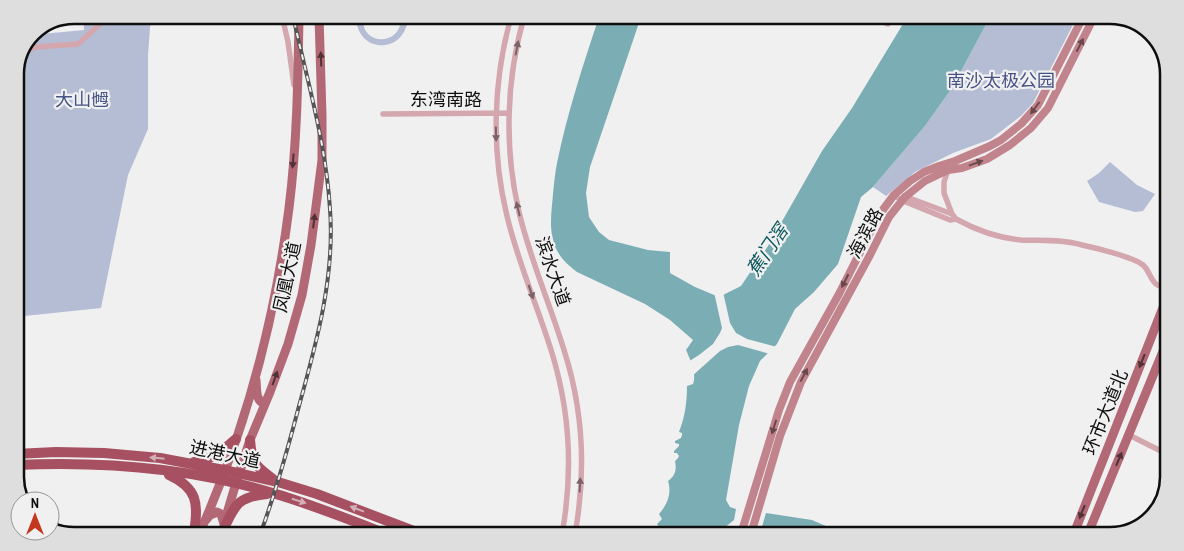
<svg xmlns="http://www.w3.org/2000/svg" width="1184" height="551" font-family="'Archivo Narrow','Noto Sans SC',sans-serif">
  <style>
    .green { fill: #b5bdd5; fill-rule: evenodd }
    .water { fill: #7baeb4 }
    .pier { fill: #f0f0f1 }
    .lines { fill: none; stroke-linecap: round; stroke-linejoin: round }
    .street { stroke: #d3a7ad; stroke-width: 5.5 }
    .secondary { stroke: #c1838c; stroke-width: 8 }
    .primary { stroke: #b36875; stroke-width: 9 }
    .highway { stroke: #a65061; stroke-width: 10 }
    .rail-casing { stroke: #555; stroke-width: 4 }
    .rail { stroke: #f0f0f1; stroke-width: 2; stroke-dasharray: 5.5; stroke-linecap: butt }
    .oneway { fill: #68484d }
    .oneway2 { fill: #7a6265 }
    .oneway3 { fill: #503237 }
    .oneway4 { fill: #d2b0b7 }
    .labels { text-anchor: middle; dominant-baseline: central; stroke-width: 4.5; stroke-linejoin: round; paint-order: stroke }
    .park-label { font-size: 18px; fill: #455385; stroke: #f0f0f1 }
    .street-label { font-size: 18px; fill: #0e0e0e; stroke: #f0f0f1 }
    .water-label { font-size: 19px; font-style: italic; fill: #0b565d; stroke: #f0f0f1 }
    .rim { fill: none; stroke: #0e0e0e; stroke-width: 2.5 }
  </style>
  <rect width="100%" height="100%" fill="#f0f0f1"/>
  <path class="green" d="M83,15H151L148,55V129L128,175L101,308L15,317V71L31,35L84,30Z
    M356,16H408C407,55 356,55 356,16ZM363,20H401V21C398,46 363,45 363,20Z
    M989,19H1076L1033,103L1021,116L991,139L953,153L915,172L886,196L873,187L925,126L952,88Z
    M1110,162L1137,185L1155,194L1143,211L1135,212L1099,202L1087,181L1099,173Z"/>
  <path class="water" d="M599,17H641L590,167L586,193L589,217L599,232L609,240L648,250L670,252V273L695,287L719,297L741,286L768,246L822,151L852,108L906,19H989L952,88L925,126L873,187L861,197L838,264L814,292L795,309L777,344L760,361L749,386L739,425L726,500L730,507L736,509L734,520L723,529L719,534H655L659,527L657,524L662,519L659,514C667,505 672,494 668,481C675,476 677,470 675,461L678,458L679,456L677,453H674V451L679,446V444L675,443V441L681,438L682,435V433L679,432C685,417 687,402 687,386L693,384C697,374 690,359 686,350L693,340L670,320L645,304L577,272C565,263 556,254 553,239C549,225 552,208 553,194C554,184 555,173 557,163C567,114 583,65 599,17Z
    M766,513L812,520L847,535H775L761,530Z"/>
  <path class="pier" d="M714,292L719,294L723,292L730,323L736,333L747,339L777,347L770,354L738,345L728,347L720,351L691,377L688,362L699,355L713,344L720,333L722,328Z"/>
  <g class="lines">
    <path class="street" d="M282,16L288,42L294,85
      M511,17C493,81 491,151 507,216C518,263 538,307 552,353C570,412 573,474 562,534
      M524,17C506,80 504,148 519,212C530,259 550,304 564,350C583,409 586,473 575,534
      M872,18L888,24L890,19
      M22,54L35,47L78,44L100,24L124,15
      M383,114L509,113
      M948,170L944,182V193L952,214
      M894,195L901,200L950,220L956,219L952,214L904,196
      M956,219C976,230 997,238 1021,240C1041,241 1061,239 1082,245C1096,248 1133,257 1143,265C1149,270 1150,279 1156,284C1159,286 1163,287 1167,289
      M1129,435L1165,453"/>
    <path class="secondary" d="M741,534L779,410L790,382L839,294L879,215L894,195L910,181L924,172L939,166L955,161L990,146L1001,140L1021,124L1038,105L1082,19
      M751,534L780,436L801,382L870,255L889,217L905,197L925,181L948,170L962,168L987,159L1010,145L1031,128L1048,108L1093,19"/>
    <path class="primary" d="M256,380C257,389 255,401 265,404
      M206,520L210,515L217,512L221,514L224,524
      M225,520L236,483L250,440L270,392L288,344L302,295L311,245L322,160V116L319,16
      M200,532C245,431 275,319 289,208C297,145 298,80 299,16
      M1073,536L1166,300
      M1087,536L1166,344"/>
    <path class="highway" d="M250,440C252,463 254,465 273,479
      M15,454L56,452L104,453L160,458L224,470L278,482L317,494L419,533
      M194,462C215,459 221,451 236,439
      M15,465C101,461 193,468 276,494C313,505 348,519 384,533
      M169,475C197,488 199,503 194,532
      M222,532C235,507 235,497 267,494"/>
    <defs>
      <path id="rail" d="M261,532C276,491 288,448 299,406C317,341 335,276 330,209C326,143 307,80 293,16"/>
    </defs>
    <use href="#rail" class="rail-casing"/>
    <use href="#rail" class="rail"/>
  </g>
  <defs><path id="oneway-solid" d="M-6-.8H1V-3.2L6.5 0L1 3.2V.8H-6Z" transform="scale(1.25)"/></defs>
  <g class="oneway">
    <use href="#oneway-solid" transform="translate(1080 45) rotate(-63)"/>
    <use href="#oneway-solid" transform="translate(1035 108) rotate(127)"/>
    <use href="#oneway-solid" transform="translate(976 163) rotate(-20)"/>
    <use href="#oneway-solid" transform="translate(845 281) rotate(117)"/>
    <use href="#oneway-solid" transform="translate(804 375) rotate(-62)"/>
    <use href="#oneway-solid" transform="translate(774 427) rotate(107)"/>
  </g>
  <g class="oneway2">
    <use href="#oneway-solid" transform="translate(517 48) rotate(-79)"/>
    <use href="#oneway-solid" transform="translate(496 134) rotate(89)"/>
    <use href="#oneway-solid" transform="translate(518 209) rotate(-103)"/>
    <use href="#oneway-solid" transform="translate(531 292) rotate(71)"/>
    <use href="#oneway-solid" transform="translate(580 485) rotate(-87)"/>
  </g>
  <g class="oneway3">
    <use href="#oneway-solid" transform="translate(321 59) rotate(-92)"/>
    <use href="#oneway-solid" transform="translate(293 161) rotate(94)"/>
    <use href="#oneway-solid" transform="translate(314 221) rotate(-83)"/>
    <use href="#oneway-solid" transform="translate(1142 361) rotate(112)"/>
    <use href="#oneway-solid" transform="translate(275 378) rotate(-70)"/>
    <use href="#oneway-solid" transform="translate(1119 459) rotate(-67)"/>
    <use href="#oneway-solid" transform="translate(1082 512) rotate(112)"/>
  </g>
  <g class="oneway4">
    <use href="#oneway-solid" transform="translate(157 458) rotate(-174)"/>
    <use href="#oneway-solid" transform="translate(299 501) rotate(18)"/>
    <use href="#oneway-solid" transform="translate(357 509) rotate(-159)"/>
  </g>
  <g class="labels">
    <g class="park-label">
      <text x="1001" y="80">南沙太极公园</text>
      <text x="82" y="99">大山乸</text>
    </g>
    <g class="street-label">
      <text x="446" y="99">东湾南路</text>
      <text transform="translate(865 233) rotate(-62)">海滨路</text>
      <text transform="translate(553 271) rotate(71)">滨水大道</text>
      <text transform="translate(287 277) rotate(-78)">凤凰大道</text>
      <text transform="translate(1105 412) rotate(-68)">环市大道北</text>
      <text transform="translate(225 454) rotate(12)">进港大道</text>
    </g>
    <g class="water-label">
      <text transform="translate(767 250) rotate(-56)">蕉门滘</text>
    </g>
  </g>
  <path d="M0 0H1184V551H0ZM74 24H1110A50 50 0 0 1 1160 74V477A50 50 0 0 1 1110 527H74A50 50 0 0 1 24 477V74A50 50 0 0 1 74 24Z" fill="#dededf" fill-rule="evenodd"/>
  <path class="rim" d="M74 24H1110A50 50 0 0 1 1160 74V477A50 50 0 0 1 1110 527H74A50 50 0 0 1 24 477V74A50 50 0 0 1 74 24Z"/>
  <g transform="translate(35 516)"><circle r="24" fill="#f0f0f1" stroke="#969696"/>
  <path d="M0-4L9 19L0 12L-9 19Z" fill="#c3371e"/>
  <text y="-8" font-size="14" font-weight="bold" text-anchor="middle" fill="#0e0e0e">N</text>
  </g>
</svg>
